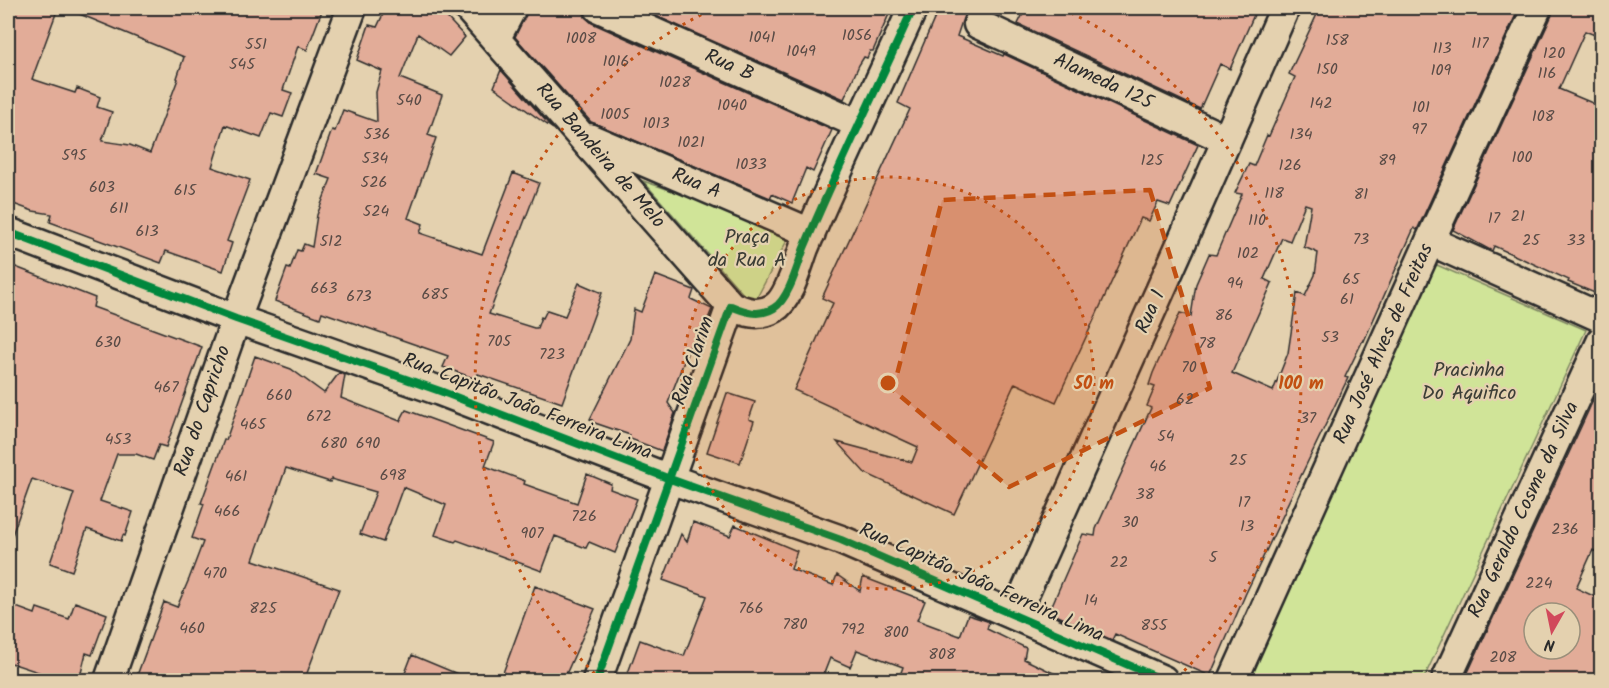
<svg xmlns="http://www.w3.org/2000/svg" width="1609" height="688" font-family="Kalam,sans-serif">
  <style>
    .green { fill: #d0e498; stroke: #7e8862; stroke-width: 1.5 }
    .building { fill: #e2ac98; stroke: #2b2b2b; stroke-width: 1.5; fill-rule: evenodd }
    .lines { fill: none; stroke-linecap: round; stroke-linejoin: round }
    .street-casing { stroke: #2b2b2b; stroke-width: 33 }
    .street { stroke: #e4d1af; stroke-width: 28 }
    .cycleway-casing { stroke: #e4d1af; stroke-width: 11 }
    .cycleway { stroke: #00873e; stroke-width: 8 }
    .marked { fill: #c25012; fill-opacity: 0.2; stroke: #c25012; stroke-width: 4.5; stroke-dasharray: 12 8; stroke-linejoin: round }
    .ring { fill: none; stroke: #c25012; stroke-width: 3; stroke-dasharray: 3 6 }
    .labels { text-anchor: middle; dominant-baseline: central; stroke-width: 4.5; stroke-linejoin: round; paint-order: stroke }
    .number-label { font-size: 16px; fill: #594b46 }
    .street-label { font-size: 20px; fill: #2b2b2b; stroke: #e4d1af }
    .park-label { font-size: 20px; fill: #3c3e36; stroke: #e4d1af }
    .centre { fill: #c25012; stroke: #e4d1af; stroke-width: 3 }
    .ring-label { font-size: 18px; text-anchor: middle; font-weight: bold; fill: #c25012; stroke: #e4d1af; stroke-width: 4.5; stroke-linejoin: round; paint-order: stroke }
  </style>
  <rect width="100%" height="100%" fill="#e4d1af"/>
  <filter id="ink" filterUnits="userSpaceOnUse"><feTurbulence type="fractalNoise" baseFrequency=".0167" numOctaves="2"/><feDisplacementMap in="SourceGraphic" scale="12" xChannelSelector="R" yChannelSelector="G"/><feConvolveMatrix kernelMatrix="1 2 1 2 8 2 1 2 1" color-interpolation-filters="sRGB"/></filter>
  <g filter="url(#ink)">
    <path class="green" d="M643,181L792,231L753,305Z
      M1430,262L1586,330L1423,680H1246Z"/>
    <path class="building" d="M8,8H58L32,79L75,93L77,88L100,97L97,107L112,112L102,141L130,145L150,153L178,79L177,78L184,57L65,8H323L307,50L298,46L283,90L292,93L283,117L271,113L261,138L225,125L212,167L250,180L227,241L232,243L223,271L166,251L161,263L50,222L52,214L33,211L8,202Z
      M386,8H438L465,37L449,56L418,34L400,78L442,95L428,135L436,138L408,218L423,224L420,233L482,254L513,173L539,183L489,314L534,328H537L541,317L543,318L547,310L565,316L579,283L602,293L562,403L478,374L476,379L443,367L448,356L322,312L320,318L275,301L287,268L290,269L297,250L301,251L304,244L312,247L317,215L331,179L316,174L332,130L335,131L343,110L377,122L376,92L382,71L357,60L369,25L377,27Z
      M528,8H583L585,17L592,23L832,130L813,172L806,168L792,203L772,194L770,198L591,122L515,37Z
      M638,8H876L889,14L873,51H870L867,58L864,57L859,65L844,99Z
      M939,8H969L963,18L957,36L1003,56L1004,54L1198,145L1170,206L1158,202L1149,221L1141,218L1056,402L1015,383L954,514L865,473L837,442L912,462L918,447L794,390L833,303L822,298L910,109L898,103Z
      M1026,8H1257L1230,69L1220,64L1200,109L1018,24Z
      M1320,8H1519L1417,230L1414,228L1364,341L1363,340L1345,377L1348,378L1285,509H1286L1246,593L1210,676L1115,634L1112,640L1049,612L1083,534L1095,536L1096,529L1151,408L1147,406L1155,387L1149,385L1153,373L1180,313L1191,316L1196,284L1209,254L1216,255L1242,194L1235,193L1249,164L1254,166L1267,135L1269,136L1295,77L1289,74ZM1305,204L1311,206L1304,247L1318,253L1315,275L1305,296L1297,293L1288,353L1273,391L1232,373L1272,283L1264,279L1282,238L1290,241Z
      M1553,8H1602V38L1585,31L1559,89L1602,107V296L1568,282L1569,280L1494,246L1492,251L1453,230L1552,15Z
      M501,70L553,129L494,87Z
      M8,264L95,298L93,307L202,347L166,447L159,445L153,460L136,454H117L100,501L133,512L125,536L123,535L121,541L87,529L72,571L50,563L74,493L32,479L11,538L8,537Z
      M655,275L694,290L691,299L712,309L696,349L690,346L668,403L675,413L662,451L628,438L630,435L592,422L593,420L590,419L630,339L634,309L641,312Z
      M255,356L291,369L324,393L339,373L345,375L341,398L400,421L406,410L494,442L485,466L525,481L524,484L577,503L587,474L611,484L610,489L637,499L615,553L589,542L586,548L555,536L542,571L457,540L455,542L435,535L446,505L403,487L383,542L360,534L376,492L331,479L330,482L286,468L253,560L339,589L304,681H135L164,602L177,607L189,579L203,542L192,538L204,504L201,503L224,440H226Z
      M1602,381V554L1593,550L1576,588L1602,600V681H1464ZM1534,613H1570V649H1534Z
      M727,393L755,402L749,419L754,421L740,463L707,452Z
      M693,522L730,536L735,525L797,551L791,569L833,585L837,575L860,591L863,577L925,601L917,620L960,636L968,615L987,621L989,622L987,629L1026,648L1024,659L1070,681H898L903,667L857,650L850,667L830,658L821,681H625L640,640L684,656L707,596L663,580L681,534L687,542Z
      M535,586L595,609L563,681H500Z
      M75,602L107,614L92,655L86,653L79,681H70L50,674V676L8,662V604L35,614L37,608L69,619Z
      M412,655L472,680V681H402Z"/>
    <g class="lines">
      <defs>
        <path id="street" d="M468,8L731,306
          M599,8L859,124
          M978,24L1227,140
          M496,38L512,8
          M589,138L811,233
          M8,232L236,319L440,391L670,479L841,540L1163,680
          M1430,241L1602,318
          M1015,615L1181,244L1285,8
          M109,680L236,319L352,8
          M597,680L731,306C745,312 759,317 774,308C789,299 798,264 804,248C838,167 877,88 913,8
          M1233,680L1430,241L1537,8
          M1446,680L1602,340"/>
      </defs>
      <use href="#street" class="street-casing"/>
      <use href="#street" class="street"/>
      <defs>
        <path id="cycleway" d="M8,232L236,319L440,391L670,479L841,540L1163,680
          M597,680L731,306C745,312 759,317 774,308C789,299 798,264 804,248C838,167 877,88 913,8"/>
      </defs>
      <use href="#cycleway" class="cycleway-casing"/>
      <use href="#cycleway" class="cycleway"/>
    </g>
  </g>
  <path class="marked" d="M1150,190L1210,388L1009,487L893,390L942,200Z"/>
  <circle cx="888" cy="383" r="206" fill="#c25012" fill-opacity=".12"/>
  <g class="ring">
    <circle cx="888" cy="383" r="206"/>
    <path d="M601 680A413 413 0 0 1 713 9M1063 9A413 413 0 0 1 1175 680"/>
  </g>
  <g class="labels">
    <g class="number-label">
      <text x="857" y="35">1056</text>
      <text x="762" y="37">1041</text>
      <text x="581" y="38">1008</text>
      <text x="1337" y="40">158</text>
      <text x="1480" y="43">117</text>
      <text x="256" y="44">551</text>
      <text x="1442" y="48">113</text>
      <text x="801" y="51">1049</text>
      <text x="1554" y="53">120</text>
      <text x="616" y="61">1016</text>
      <text x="242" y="64">545</text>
      <text x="1327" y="69">150</text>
      <text x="1441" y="70">109</text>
      <text x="1547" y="73">116</text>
      <text x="675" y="82">1028</text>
      <text x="409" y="100">540</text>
      <text x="1321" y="103">142</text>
      <text x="732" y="105">1040</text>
      <text x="1421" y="107">101</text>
      <text x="615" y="114">1005</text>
      <text x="1543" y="116">108</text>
      <text x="656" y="123">1013</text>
      <text x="1419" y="129">97</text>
      <text x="377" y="134">536</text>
      <text x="1301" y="134">134</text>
      <text x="691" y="142">1021</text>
      <text x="74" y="155">595</text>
      <text x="1522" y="157">100</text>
      <text x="375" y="158">534</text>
      <text x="1152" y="160">125</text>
      <text x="1387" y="160">89</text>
      <text x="751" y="164">1033</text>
      <text x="1290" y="165">126</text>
      <text x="374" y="182">526</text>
      <text x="102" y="187">603</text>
      <text x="185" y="190">615</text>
      <text x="1274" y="193">118</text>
      <text x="1361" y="194">81</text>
      <text x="119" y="208">611</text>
      <text x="376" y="211">524</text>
      <text x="1518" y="216">21</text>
      <text x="1494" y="218">17</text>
      <text x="1257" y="220">110</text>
      <text x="147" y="231">613</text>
      <text x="1361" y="239">73</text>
      <text x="1531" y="240">25</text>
      <text x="1576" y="240">33</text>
      <text x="331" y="241">512</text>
      <text x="1248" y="253">102</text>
      <text x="1351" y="279">65</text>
      <text x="1235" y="283">94</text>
      <text x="324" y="288">663</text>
      <text x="435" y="294">685</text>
      <text x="359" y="296">673</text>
      <text x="1347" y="299">61</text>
      <text x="1224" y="315">86</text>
      <text x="1330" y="337">53</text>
      <text x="499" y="341">705</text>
      <text x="108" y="342">630</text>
      <text x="1207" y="343">78</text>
      <text x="552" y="354">723</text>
      <text x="1189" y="367">70</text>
      <text x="166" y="387">467</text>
      <text x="279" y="395">660</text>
      <text x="1185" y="399">62</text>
      <text x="319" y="416">672</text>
      <text x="1308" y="418">37</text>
      <text x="253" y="424">465</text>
      <text x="1166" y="436">54</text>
      <text x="118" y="439">453</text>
      <text x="334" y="443">680</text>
      <text x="368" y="443">690</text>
      <text x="1238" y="460">25</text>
      <text x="1158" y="466">46</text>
      <text x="393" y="475">698</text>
      <text x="236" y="476">461</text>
      <text x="1145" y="494">38</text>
      <text x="1244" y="502">17</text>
      <text x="227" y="511">466</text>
      <text x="584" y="516">726</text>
      <text x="1130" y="522">30</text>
      <text x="1247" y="526">13</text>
      <text x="1565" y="529">236</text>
      <text x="532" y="533">907</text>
      <text x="1213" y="557">5</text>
      <text x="1119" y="562">22</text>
      <text x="215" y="573">470</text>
      <text x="1539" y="583">224</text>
      <text x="1091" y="600">14</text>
      <text x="263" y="608">825</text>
      <text x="751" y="608">766</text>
      <text x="795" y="624">780</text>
      <text x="1154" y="625">855</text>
      <text x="192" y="628">460</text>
      <text x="853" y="629">792</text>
      <text x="896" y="632">800</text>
      <text x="942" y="654">808</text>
      <text x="1503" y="657">208</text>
    </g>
    <g class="street-label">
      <text transform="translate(729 66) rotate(24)">Rua B</text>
      <text transform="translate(1103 82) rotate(25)">Alameda 125</text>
      <text transform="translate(600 156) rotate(49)">Rua Bandeira de Melo</text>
      <text transform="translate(696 184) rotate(23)">Rua A</text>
      <text transform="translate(1151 312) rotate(-66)">Rua 1</text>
      <text transform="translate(1384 344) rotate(-66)">Rua José Alves de Freitas</text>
      <text transform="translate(694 361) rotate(-71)">Rua Clarim</text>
      <text transform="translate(527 407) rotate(21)">Rua Capitão João Ferreira Lima</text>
      <text transform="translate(203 411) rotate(-71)">Rua do Capricho</text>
      <text transform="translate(1524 510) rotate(-65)">Rua Geraldo Cosme da Silva</text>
      <text transform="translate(981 583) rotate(24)">Rua Capitão João Ferreira Lima</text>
    </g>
    <g class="park-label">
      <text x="747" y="238">Praça<tspan x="747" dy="23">da Rua A</tspan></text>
      <text x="1469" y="371">Pracinha<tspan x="1469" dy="23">Do Aquifico</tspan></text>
    </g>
  </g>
  <circle cx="888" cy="383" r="9" class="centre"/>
  <g class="ring-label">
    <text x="1094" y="389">50 m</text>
    <text x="1301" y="389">100 m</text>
  </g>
  <rect width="1609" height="688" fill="none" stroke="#e4d1af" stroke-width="30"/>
  <rect x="15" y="15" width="1579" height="658" fill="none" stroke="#2b2b2b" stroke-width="2" filter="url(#ink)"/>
  <g transform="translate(1552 631) rotate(189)"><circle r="28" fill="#e4d1af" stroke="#9a8f7a" stroke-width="1.5"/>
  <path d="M0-4.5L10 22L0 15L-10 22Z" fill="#d1495b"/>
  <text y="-9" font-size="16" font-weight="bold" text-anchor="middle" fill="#2b2b2b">N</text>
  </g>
</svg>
